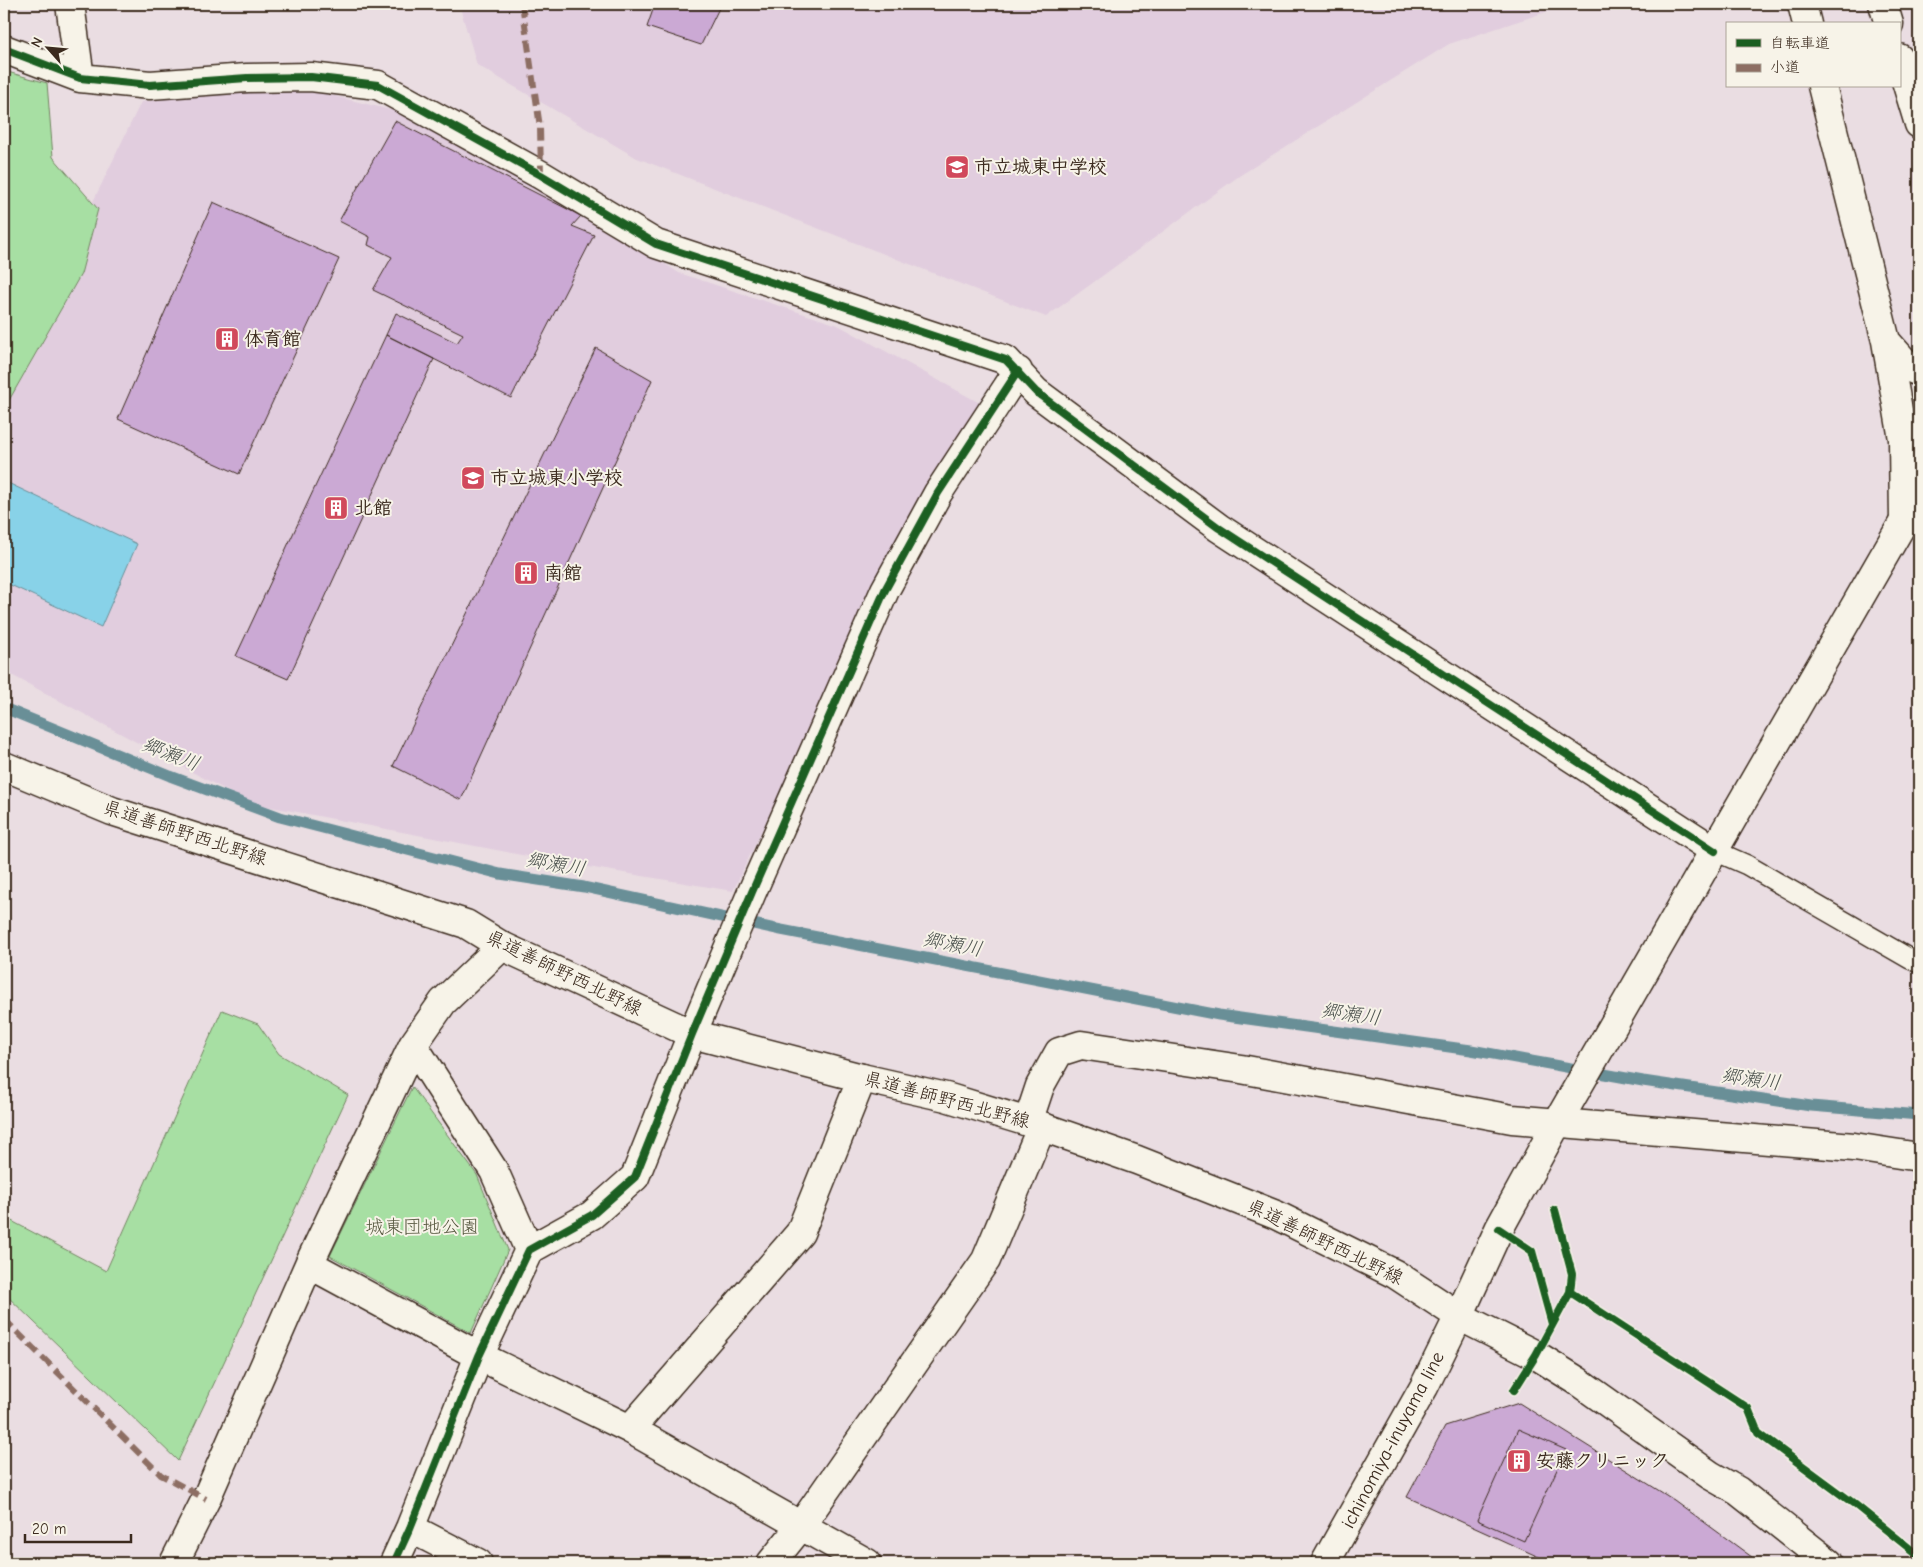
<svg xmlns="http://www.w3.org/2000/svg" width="1923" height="1567" font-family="'Comic Neue','Klee One',sans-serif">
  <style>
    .built { fill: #e1cdde }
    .green { fill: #a7dfa3; stroke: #718460 }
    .water { fill: #88d2e8; stroke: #698f97 }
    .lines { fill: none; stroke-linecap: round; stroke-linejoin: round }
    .stream { stroke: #698f97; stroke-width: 11 }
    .building { fill: #cba9d4; stroke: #3b2a1e }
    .service-casing { stroke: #3b2a1e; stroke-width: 22 }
    .minor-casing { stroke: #3b2a1e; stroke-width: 31 }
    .tertiary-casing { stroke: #3b2a1e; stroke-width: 31 }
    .secondary-casing { stroke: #3b2a1e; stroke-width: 31 }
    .primary-casing { stroke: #3b2a1e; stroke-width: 31 }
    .trunk-casing { stroke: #3b2a1e; stroke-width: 31 }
    .service { stroke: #f7f3e8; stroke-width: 19 }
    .minor { stroke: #f7f3e8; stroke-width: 28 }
    .tertiary { stroke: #f7f3e8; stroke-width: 28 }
    .secondary { stroke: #f7f3e8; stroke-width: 28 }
    .primary { stroke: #f7f3e8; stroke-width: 28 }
    .trunk { stroke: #f7f3e8; stroke-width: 28 }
    .quiet { stroke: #8d6e63; stroke-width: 6; stroke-dasharray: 12 6; stroke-linecap: butt }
    .cycleway-casing { stroke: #f7f3e8; stroke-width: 11 }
    .cycleway { stroke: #1b5e20; stroke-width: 8 }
    .labels { text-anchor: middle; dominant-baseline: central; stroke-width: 4; stroke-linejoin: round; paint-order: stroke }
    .poi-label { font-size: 19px; font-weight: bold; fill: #3b2a1e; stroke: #f7f3e8; text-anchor: start }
    .street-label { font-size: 19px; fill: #3b2a1e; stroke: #f7f3e8 }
    .park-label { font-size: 19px; fill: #56573f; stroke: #f7f3e8 }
    .water-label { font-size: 20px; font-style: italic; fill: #4e5450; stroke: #f7f3e8 }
  </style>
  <rect width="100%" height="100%" fill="#eadde2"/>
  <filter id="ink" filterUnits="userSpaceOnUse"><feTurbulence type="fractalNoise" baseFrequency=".02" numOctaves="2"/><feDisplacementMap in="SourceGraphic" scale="10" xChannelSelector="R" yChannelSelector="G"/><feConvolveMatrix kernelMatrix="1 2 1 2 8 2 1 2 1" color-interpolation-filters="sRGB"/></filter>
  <g filter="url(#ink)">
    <path class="built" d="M459,4H1570L1449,44L1239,176L1046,317L637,158L477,65Z
      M286,84L451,125L679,273L838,325L987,407L895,549L733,891L564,863L250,803L4,671V387L141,102Z"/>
    <path class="green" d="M4,71L47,83L53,157L98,209L81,274L4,409Z
      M222,1010L258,1024L279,1054L348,1095L178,1461L4,1293V1217L106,1271Z
      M412,1087L477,1175L508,1250L471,1333L330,1256Z"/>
    <path class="water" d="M8,483L137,544L101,627L4,582V493Z"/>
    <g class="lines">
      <path class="stream" d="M4,708L170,776L280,817L500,874L584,887L776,929L1219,1015L1471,1050L1643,1081L1811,1106L1919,1115"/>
    </g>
    <path class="building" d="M655,4H721L701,45L647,27Z
      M395,121L581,216L572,226L594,235L511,398L386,335L396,313L457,343L463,334L373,290L392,257L368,245L370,237L339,221Z
      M213,202L339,259L239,474L118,419Z
      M386,335L434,359L288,679L236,656Z
      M596,348L652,380L461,800L393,766Z
      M1519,1403L1674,1500L1760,1563H1552L1407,1497L1445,1426Z
      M1518,1429L1566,1450L1524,1541L1477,1520Z"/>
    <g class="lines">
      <defs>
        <path id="service" d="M1715,851L1747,865L1910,959L1919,963"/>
        <path id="minor" d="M70,4L80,78
          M4,49L80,78L150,85L247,78L311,77L378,85L541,175L656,244L1006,360L1036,392L1219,528L1715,851
          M413,1045L494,1171L529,1250
          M1028,1122L1040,1086L1059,1052L1081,1045L1241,1069L1512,1119L1854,1147L1919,1157
          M309,1264L479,1356L630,1429L867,1563
          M630,1429L800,1233L862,1078
          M410,1528L478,1563
          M174,1563L206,1499L309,1264L413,1045L443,1002L502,946
          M394,1563L410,1528L479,1356L529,1250L592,1215L635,1177L692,1034L752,892L885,590L938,493L1018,371
          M771,1563L800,1527L986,1260L1042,1126"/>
        <path id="tertiary" d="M1459,1316L1499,1229L1557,1123L1919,495"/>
        <path id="secondary" d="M4,766L112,811L466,924L502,946L692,1034L862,1078L946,1097L1028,1122L1137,1160L1276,1215L1395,1274L1459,1316L1536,1355L1576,1380L1710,1475L1738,1491L1829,1563"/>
        <path id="primary" d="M1325,1563L1424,1387L1459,1316"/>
        <path id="trunk" d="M1802,4L1807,24
          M1883,4L1889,24
          M1899,58L1919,124
          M1822,86L1886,341L1903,439L1904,523
          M1886,341L1910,368L1919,372"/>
      </defs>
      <use href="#service" class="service-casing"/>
      <use href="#minor" class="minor-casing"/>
      <use href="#tertiary" class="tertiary-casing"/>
      <use href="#secondary" class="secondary-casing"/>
      <use href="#primary" class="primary-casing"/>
      <use href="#trunk" class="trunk-casing"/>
      <use href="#service" class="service"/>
      <use href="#minor" class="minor"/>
      <use href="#tertiary" class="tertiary"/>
      <use href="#secondary" class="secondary"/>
      <use href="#primary" class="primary"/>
      <use href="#trunk" class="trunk"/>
      <path class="quiet" d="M522,4L540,127L541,175
        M4,1319L161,1475L206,1499"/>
      <defs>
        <path id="cycleway" d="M4,49L80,78L150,85L247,78L311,77L378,85L541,175L656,244L1006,360L1036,392L1219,528L1715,851
          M1555,1210L1572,1274L1570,1292
          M1499,1229L1532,1251L1552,1324
          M1514,1390L1536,1355L1570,1292L1748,1408L1758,1433L1853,1503L1919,1556
          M394,1563L410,1528L479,1356L529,1250L592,1215L635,1177L692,1034L752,892L885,590L938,493L1018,371"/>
      </defs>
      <use href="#cycleway" class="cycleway-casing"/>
      <use href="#cycleway" class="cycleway"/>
    </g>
  </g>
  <defs>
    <symbol id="school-square" viewBox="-11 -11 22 22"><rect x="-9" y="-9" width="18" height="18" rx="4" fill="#d1495b" stroke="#f7f3e8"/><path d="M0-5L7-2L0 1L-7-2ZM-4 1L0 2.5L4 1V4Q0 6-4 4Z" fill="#fff"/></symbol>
    <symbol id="building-square" viewBox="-11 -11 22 22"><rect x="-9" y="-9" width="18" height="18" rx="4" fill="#d1495b" stroke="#f7f3e8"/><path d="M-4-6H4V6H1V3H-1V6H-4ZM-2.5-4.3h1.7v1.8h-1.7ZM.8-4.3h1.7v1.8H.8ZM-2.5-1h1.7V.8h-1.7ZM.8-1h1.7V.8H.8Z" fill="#fff"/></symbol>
  </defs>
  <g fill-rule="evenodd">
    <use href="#school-square" x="943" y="153" width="28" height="28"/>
    <use href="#building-square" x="213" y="325" width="28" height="28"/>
    <use href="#school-square" x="459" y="464" width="28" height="28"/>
    <use href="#building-square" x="322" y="494" width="28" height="28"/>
    <use href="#building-square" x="512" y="559" width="28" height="28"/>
    <use href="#building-square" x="1505" y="1447" width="28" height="28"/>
  </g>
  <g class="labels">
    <g class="poi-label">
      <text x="974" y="167">市立城東中学校</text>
      <text x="244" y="339">体育館</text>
      <text x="490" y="478">市立城東小学校</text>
      <text x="354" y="508">北館</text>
      <text x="544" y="573">南館</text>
      <text x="1536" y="1461">安藤クリニック</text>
    </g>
    <g class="street-label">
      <text transform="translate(185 833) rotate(18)">県道善師野西北野線</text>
      <text transform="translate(564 973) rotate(26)">県道善師野西北野線</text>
      <text transform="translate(947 1100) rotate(15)">県道善師野西北野線</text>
      <text transform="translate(1325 1242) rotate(26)">県道善師野西北野線</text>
      <text transform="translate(1393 1440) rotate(-62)">ichinomiya-inuyama line</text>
    </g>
    <g class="park-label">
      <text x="422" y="1227">城東団地公園</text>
    </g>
    <g class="water-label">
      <text transform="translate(171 754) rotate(21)">郷瀬川</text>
      <text transform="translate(556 864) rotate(10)">郷瀬川</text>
      <text transform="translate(953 944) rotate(11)">郷瀬川</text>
      <text transform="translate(1351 1014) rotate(8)">郷瀬川</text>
      <text transform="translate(1751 1079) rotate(8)">郷瀬川</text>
    </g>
  </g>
  <rect width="1923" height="1567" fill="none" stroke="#f7f3e8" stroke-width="20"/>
  <rect x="10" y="10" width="1903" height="1547" fill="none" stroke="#3b2a1e" stroke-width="2" filter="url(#ink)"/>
  <rect x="1726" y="22" width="175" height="65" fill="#f7f3e8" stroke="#aca397"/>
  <rect x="1736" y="39" width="25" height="8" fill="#1b5e20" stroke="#aca397"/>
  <text x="1770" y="48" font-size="15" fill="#3b2a1e">自転車道</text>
  <rect x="1736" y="64" width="25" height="8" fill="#8d6e63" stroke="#aca397"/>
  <text x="1770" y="72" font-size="15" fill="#3b2a1e">小道</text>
  <g transform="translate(48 48) rotate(297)" stroke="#f7f3e8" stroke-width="4" paint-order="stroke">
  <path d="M0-4L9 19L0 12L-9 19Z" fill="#3b2a1e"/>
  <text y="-8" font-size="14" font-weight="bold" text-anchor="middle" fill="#3b2a1e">N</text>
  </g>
  <path d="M25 1534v8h106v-8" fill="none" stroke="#3b2a1e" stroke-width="2.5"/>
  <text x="32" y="1534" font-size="15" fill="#3b2a1e" stroke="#f7f3e8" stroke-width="4" paint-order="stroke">20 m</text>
</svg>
